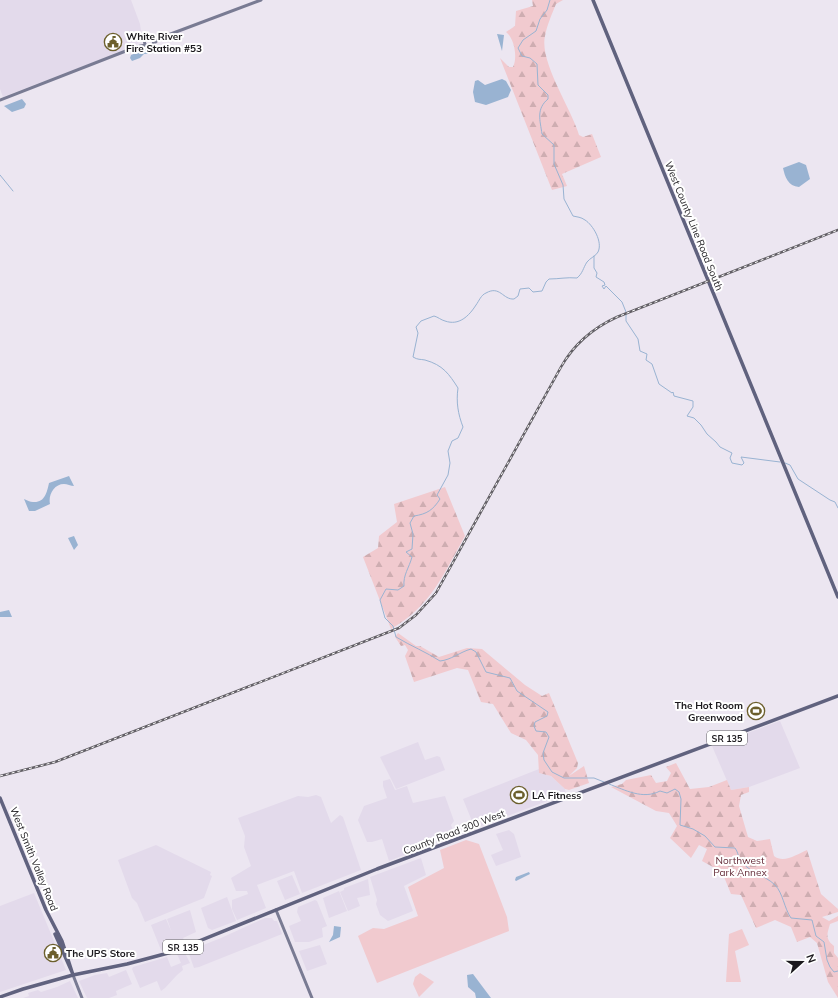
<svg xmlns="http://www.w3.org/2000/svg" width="838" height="998" font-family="Mulish,sans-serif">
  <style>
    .built { fill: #e3daeb }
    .green { fill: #f1cacf }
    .forest { fill: url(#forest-firs) }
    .water { fill: #99b3d2 }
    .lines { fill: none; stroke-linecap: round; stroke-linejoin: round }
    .stream { stroke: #99b3d2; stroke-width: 1 }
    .secondary { stroke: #797b93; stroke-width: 3 }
    .primary { stroke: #60627e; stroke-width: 3.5 }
    .rail-casing { stroke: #625f65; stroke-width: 2.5 }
    .rail { stroke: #fff; stroke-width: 1; stroke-dasharray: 3; stroke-linecap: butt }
    .labels { text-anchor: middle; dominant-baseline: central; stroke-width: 4; stroke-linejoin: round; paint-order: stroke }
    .shield { fill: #fff; stroke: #5f5e61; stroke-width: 1 }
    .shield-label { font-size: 9px; font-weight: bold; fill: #1b191d }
    .poi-label { font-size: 10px; font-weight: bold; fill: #1b191d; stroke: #fff; text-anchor: start }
    .street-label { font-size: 10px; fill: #1b191d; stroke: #fff }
    .park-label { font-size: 10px; fill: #622936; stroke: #fff }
  </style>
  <defs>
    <pattern id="forest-firs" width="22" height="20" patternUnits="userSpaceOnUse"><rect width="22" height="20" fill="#f1cacf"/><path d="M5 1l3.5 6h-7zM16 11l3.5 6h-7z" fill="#ceadb1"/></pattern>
  </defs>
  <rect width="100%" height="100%" fill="#ece6f1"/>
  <path class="built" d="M0,0H131L140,24L142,38L137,44L112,55L3,97L0,89Z
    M780,721L800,768L749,787L731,790L712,746Z
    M418,742L425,760L437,756L440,757L445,770L396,789L380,757Z
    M539,769V773L551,776L565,789L566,794L478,827L474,826L463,799Z
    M390,779L395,790L407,786L413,803L445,796L454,821L451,825L455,835L389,861L382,839L372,842H367L358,820L364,806L387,798L383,786V781Z
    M316,795L321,797L331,823L340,815L343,817L361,870L302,893L294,871L257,885L266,908L237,920L232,909V900L248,894L247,891H236L231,878L251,866L244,847L245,836L238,818L298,796L308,797Z
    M509,830L514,834L521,857L496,866L491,855L503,850L496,834Z
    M156,845L211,872L210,875L212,876L204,898L145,922L137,903L132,898L118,860Z
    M421,858L426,875L404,886L413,911L388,921L380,915L376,904L377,900L370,877Z
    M292,875L300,894L285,900L277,881Z
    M368,879L370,895L357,898L360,906L348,911L340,892L344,890V888Z
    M339,891L347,911L329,918L323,898Z
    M34,893L66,970L0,992V906Z
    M227,897L236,921L212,930L208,928L201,908Z
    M315,900L317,901L327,926L322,928L323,937L309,942H295L289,926L301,921L297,912L298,907Z
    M190,910L196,932L183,938L185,942L161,950L151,925L166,919L172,933L167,919Z
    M265,918H272L274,921H277L282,934L199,967L194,968L188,951L221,938Z
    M320,945L327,964L307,971L299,951Z
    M181,952L182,954L185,953L190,963L182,966L183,970L177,975L165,988L161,991L157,981L140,988L132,969L133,967L167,957L171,967L181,963L177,954Z
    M126,970L132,984L116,991L117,995L109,998H87L79,981L95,975L107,973L109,977Z
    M70,981L78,998H23L29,996L28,993L38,990L41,992L57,987Z"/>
  <path class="green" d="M466,840L479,844L507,917L509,931L377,983L358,936L373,928L384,929L418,916L408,887L444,868L440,850Z
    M742,929L749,945L735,951L741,982H726L729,934Z
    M420,973L434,982L419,997L413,984L415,977Z"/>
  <path class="forest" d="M532,0H563L556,4C552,14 547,25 545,36C539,62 572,110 579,135L583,137L592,134L601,157L562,174L567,186L552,190L500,58L509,67H513C518,57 514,38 506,32L515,26L516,11L533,6Z
    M445,487L465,536C443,575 431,606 391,629L363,557L378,548L379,536L397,522L394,504Z
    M398,633L416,646H420L439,657L467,648L482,649L525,685L542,696L549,693L578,763L577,768L569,776L584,766L589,783L569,790L565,789L551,776L539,773L538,755L526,740L511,733L493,704L481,702L468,670L457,668L414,682L405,656L408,650L405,645L401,646L395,637Z
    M676,763L690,789L709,787L727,780L731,790L749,787V792L741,795L739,806L748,837L757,841L770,839L774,856C784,864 797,854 807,850L821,894L838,909V912L822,917L829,921L838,916V921L830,924C827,934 825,939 834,946V953L838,958V998L828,982L817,943L810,937L797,942L791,927L775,920L756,928L741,895L731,894L722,872L702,861L707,849L699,845L691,858L670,838L677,826L669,813L656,811L611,787L622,784L626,780L651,775L656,783L667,781L671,773L666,767Z"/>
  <path class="water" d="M497,34L504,35L502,51Z
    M146,49H149L150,54H144L140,58L132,61L130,58L131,55Z
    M502,79L506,81L511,90L508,97L486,105L475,102L473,92L475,81L478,80L485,85Z
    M22,99L26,104L24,108L12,112L4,106Z
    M799,162L806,165L810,179L799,187C788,186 785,177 783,168Z
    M69,476L74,486C71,486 67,484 64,484C54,484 48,495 50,504L35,511H29L24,499C27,500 30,502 33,502C45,503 47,492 49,483Z
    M74,536L78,545L74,550L68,538Z
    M9,610L12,617H0V612Z
    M529,872L530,874L516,881L515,880L516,877Z
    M334,926L341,927L340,937L329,942L333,935Z
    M473,974L491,998H476L475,993L468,987L467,975Z"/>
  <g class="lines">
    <path class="stream" d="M550,0L547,10L540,19L536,31L523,40L518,48L522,56L530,58L537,64L538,85L548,95V99C536,109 540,120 542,134L554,145V164L563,185L564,199L573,216C577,217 581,217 585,220C593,225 603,242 598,252C596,256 590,258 587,262C583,268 583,273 577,278C567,277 559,279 549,279L546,282L542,291L533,292L529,288L520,289L518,296L514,299C503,300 500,285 486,293C481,295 479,301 476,305C469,316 459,326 445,321C441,320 438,317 434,316L421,321L416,327L418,333L413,357C418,360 420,359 425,360C443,365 449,374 458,388C456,402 458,414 463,427L458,438L452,441L448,451L450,463L448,475L437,495L440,499C433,510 427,514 414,516L410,523L413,534L412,549L406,552L412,557C409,568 403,575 404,586L398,590L386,589L380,600L385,618L393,626L396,637C411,646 426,652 440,661C451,660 460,652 471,649L476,652L486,672L510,678L517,691L548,712L547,716L535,722L534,726L536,731L546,732L549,737L543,753L544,760L552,772L564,778H594L604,782
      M0,175L13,191
      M594,256V268L597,273L596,277L604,282L605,285L602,286L604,289L606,286L622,302L626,312V321L638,339L640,351L647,354L646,360L652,364L659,384L672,393L673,392L674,396L693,401V407L687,416L694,418L701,425L707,434L716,442L720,447L732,453L730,458L732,463L742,465L744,463L741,457L780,462
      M785,463L790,465L798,479L830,500L835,502L838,508
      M609,784C625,790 643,800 660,791L667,793L675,789L679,792L681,799L680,825L693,829L705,836L715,847L735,848C738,852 738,856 740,859C747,872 765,875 775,885C783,893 784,908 791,918L812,920L816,936L824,942L827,960L830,967L834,972L838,971"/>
    <path class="secondary" d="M144.5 42a4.5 4.5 0 1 1 9 0a4.5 4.5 0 1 1-9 0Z
      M153,44L160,38L261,0
      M0,100L136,47L146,45
      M276,910L312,998
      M73,975L82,998"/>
    <path class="primary" d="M593,0L838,597
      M0,798L46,910L62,941L73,975
      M55,934L72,972
      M0,997L23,989L73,975L127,964L172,952L377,869L838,696"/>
    <defs>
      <path id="rail" d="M0,776L55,762L399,628L416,615L436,593L561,367C574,344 593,328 617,317L838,230"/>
    </defs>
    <use href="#rail" class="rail-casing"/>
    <use href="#rail" class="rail"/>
  </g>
  <defs>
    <symbol id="civic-ring" viewBox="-11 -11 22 22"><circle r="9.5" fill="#fff" stroke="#6c5f2c" stroke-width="1.5"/><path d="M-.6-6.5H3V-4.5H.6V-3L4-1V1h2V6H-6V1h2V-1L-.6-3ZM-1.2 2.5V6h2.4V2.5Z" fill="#6c5f2c"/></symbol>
    <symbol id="stadium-ring" viewBox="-11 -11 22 22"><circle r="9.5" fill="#fff" stroke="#6c5f2c" stroke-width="1.5"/><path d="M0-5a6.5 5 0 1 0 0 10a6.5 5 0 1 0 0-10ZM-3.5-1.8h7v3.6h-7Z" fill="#6c5f2c"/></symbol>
  </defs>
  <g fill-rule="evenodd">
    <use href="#civic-ring" x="103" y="32" width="20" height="20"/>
    <use href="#stadium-ring" x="746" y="701" width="20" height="20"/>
    <use href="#stadium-ring" x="509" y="785" width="20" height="20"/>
    <use href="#civic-ring" x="43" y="943" width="20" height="20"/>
  </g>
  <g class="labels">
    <g class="shield">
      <rect x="707" y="731" width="40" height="14" rx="3"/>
      <rect x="163" y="940" width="40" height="14" rx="3"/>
    </g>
    <g class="shield-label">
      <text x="727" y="738">SR 135</text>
      <text x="183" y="947">SR 135</text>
    </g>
    <g class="poi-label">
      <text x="126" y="36">White River<tspan x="126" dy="12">Fire Station #53</tspan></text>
      <text x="743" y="705" text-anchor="end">The Hot Room<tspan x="743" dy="12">Greenwood</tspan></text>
      <text x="532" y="795">LA Fitness</text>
      <text x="66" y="953">The UPS Store</text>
    </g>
    <g class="street-label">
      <text transform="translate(694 226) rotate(68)">West County Line Road South</text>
      <text transform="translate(454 832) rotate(-21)">County Road 300 West</text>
      <text transform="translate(34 859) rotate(68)">West Smith Valley Road</text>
    </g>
    <g class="park-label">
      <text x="740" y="860">Northwest<tspan x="740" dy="12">Park Annex</tspan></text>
    </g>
  </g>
  <g transform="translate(802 962) rotate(69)" stroke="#ffffff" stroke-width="3" paint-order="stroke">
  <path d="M0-3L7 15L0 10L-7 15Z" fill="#1b191d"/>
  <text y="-6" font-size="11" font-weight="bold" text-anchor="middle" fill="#1b191d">N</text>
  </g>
</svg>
